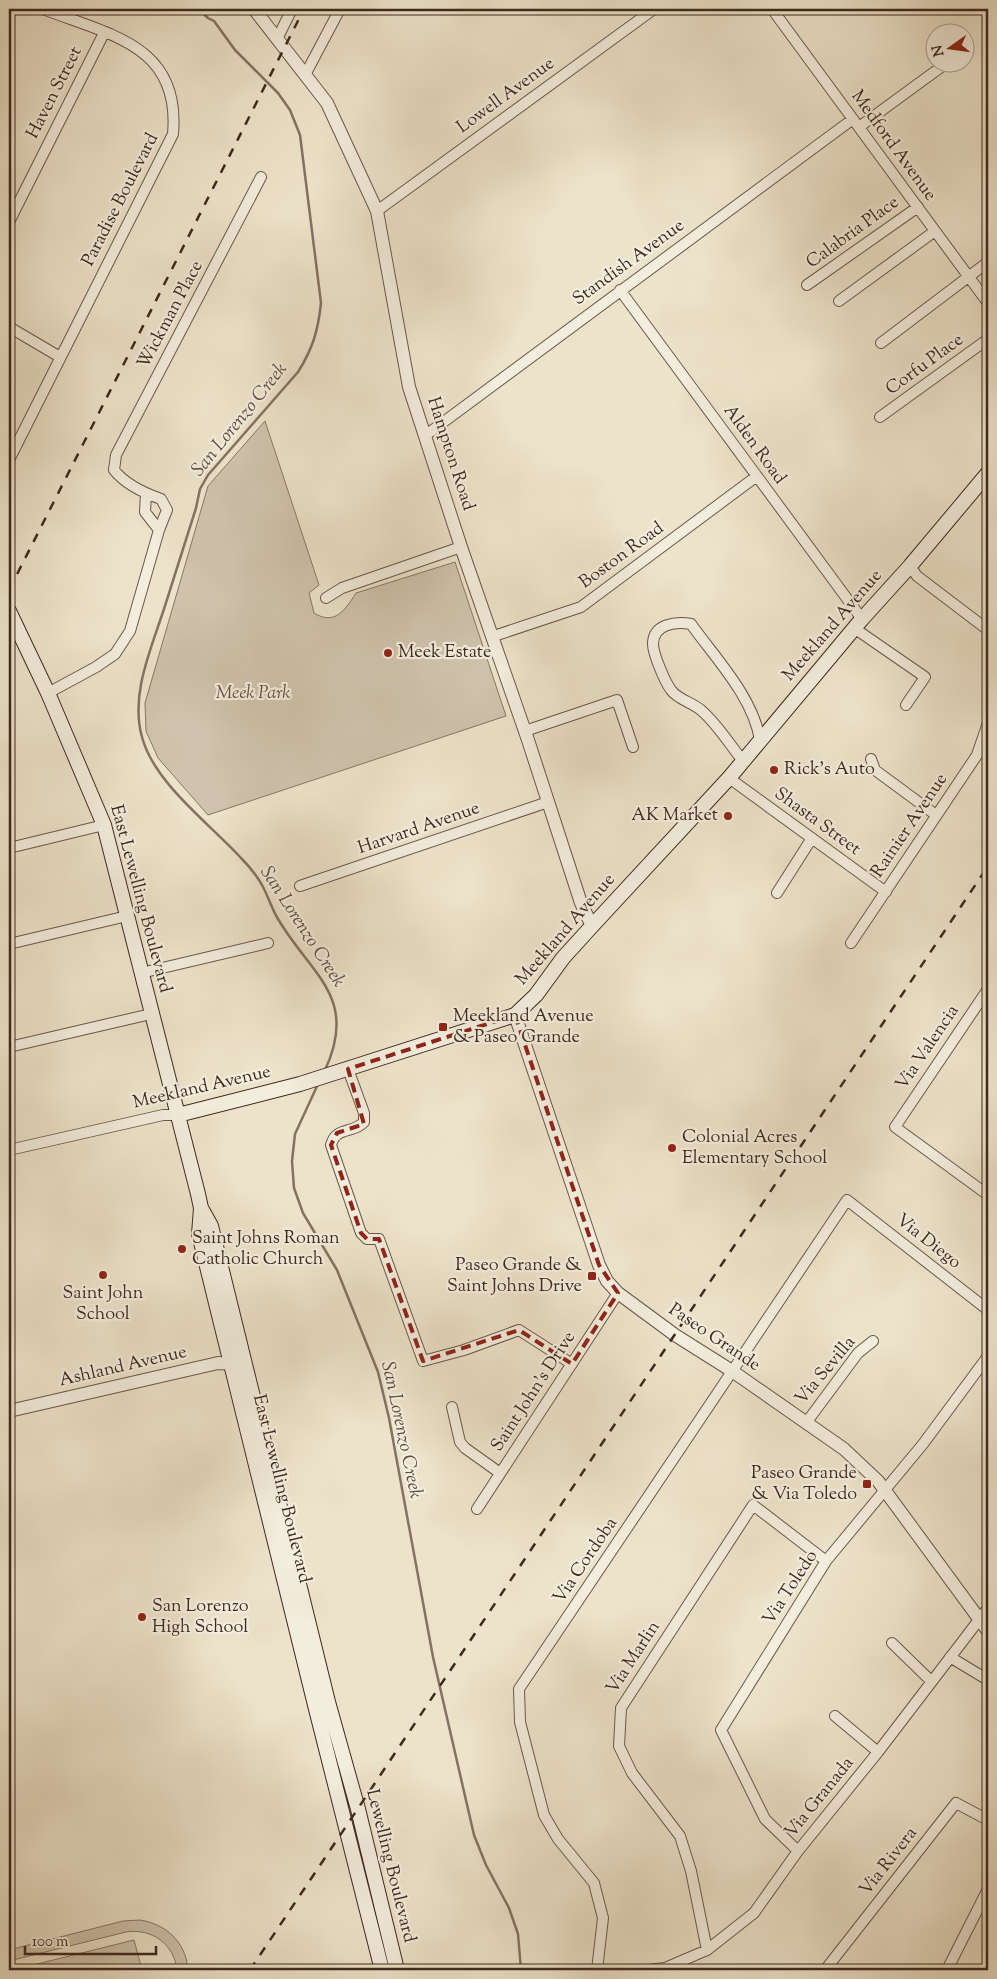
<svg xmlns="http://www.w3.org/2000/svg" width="997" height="1979" font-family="'Sorts Mill Goudy',serif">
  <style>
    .green { fill: #cfc3ad; stroke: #867666 }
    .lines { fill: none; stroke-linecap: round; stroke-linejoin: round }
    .stream { stroke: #847263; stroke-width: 2.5 }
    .minor-casing { stroke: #6a574a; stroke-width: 12 }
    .tertiary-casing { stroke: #6a574a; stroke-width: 14 }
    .secondary-casing { stroke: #3e281f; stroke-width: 16 }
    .minor { stroke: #f3eddd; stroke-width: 10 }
    .tertiary { stroke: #f3eddd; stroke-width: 12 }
    .secondary { stroke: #f3eddd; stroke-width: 14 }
    .rail { stroke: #3e281f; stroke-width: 2.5; stroke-dasharray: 9 9; stroke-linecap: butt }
    .marked { fill: none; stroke: #8f2418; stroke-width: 4; stroke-dasharray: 10 6; stroke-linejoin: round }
    .poi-dot { fill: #8f2418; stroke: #f3eddd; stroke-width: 2 }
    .labels { text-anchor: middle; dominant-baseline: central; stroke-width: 4.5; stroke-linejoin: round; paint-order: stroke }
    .street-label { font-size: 18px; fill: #3e281f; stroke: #f3eddd }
    .poi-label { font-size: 18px; fill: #3e281f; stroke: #f3eddd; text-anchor: start }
    .park-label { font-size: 18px; font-style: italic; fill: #624f42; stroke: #f3eddd }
    .water-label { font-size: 19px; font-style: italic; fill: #614d41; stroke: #f3eddd }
  </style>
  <rect width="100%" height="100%" fill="#ede3ca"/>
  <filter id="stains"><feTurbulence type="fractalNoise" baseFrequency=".004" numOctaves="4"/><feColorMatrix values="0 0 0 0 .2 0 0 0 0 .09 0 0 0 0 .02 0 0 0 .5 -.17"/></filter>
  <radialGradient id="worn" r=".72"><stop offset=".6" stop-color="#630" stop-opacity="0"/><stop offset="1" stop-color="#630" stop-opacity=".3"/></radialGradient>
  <path class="green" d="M265,421L319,585L309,593L314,613C335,626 345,610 356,593L455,562L506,716L208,815L158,758L146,731L145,703L208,486Z
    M140,1920C166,1924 186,1942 188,1970H177C174,1944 152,1928 126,1932L9,1961V1950L123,1921Z
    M134,1940L142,1970H13Z"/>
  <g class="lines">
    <path class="stream" d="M198,9L208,18L214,21L235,50L278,93L290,110L300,135L321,303C318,331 313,348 298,372L208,475L200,489L196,508C185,542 175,575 164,609C151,649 130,695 142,737C154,783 210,824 241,858C249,866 257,876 262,885C268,896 272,909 278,919C311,975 359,997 325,1070
      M318,1084L295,1134L292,1161L294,1188L303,1213L337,1270L378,1372L389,1418L433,1657L474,1835L486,1865L509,1908L518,1934L521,1970"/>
    <defs>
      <path id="minor" d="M772,9L988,303
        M277,39L292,9
        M305,75L340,9
        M859,127L948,62
        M377,211L654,9
        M9,222L104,33
        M807,285L918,207
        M620,290L862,619
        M839,301L935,231
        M9,327L60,357
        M881,343L988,262
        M880,417L988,339
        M426,435L853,119
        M9,460L173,134C181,45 110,35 43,9
        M146,493L145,512L159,530
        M910,566L917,576L988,630
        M326,598L342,588L461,547
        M854,628L925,677L906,705
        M494,636L581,607L757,476
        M48,693L96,667L115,654L130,631L159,530L167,510L161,499C144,493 125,484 114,470L116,455L261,177
        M525,731L617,700L633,747
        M871,759L875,770L936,815
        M743,761C730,745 718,725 702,711C694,703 678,700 671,690C665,682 653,654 653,644C653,624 676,621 691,624C716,659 753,697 760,740
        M729,778L886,892
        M9,848L104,825
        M300,886L548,802
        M777,893L812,838
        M851,943L977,755L988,723
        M9,944L127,916
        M141,973L268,943
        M988,989L895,1127L988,1195
        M9,1047L151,1014
        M348,1069L364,1113V1122C353,1134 336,1126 331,1145L361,1233L367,1239H379L423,1361L464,1350L519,1330L572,1364
        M9,1150L163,1115H178
        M452,1407L460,1442L465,1448L500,1473
        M806,1423L858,1353L873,1341
        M477,1509L618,1293
        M892,1643L931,1681
        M950,1657L988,1680
        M835,1716L878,1752
        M798,1851L765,1819L721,1730L826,1561L923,1444L988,1356
        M707,1950L691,1871L680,1836L632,1773L619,1746L621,1708L753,1505L826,1561
        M597,1970L603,1918L594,1883L558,1839L544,1815L520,1722L519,1689L847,1200L988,1310
        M647,1970L665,1968L707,1950L754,1913L798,1851L878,1752L988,1608
        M825,1970L956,1803L988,1820
        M947,1970L988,1889"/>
      <path id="tertiary" d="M254,9L327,103L377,211L409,387L461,547L528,740L581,903L592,926
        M515,1015L599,1265L607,1281L618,1293L675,1335L732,1371L844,1449L878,1481L988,1631
        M9,1411L218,1363L240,1364"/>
      <path id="secondary" d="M9,611L48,693L104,825L198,1194L201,1208L211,1226L328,1702L358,1809L397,1970
        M178,1115L300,1084L515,1015L536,995L563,958L592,926L729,778L862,619L910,566L988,473
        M201,1208L199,1234L316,1709L382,1970"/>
    </defs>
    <use href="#minor" class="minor-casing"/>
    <use href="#tertiary" class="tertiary-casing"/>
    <use href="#secondary" class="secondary-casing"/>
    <use href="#minor" class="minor"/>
    <use href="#tertiary" class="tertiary"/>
    <use href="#secondary" class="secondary"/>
    <path class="rail" d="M9,590L304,9
      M250,1970L988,866"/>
  </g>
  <path class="marked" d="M515,1015L599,1265L618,1293L572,1364L519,1330L423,1361L379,1239H367L361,1233L331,1145L337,1133L364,1124L348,1069Z"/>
  <g class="poi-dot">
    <circle cx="388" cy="653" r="5"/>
    <circle cx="774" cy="770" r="5"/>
    <circle cx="728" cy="816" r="5"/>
    <rect x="438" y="1022" width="10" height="10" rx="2.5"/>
    <circle cx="672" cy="1148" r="5"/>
    <circle cx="182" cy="1249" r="5"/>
    <circle cx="103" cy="1275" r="5"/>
    <rect x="587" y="1271" width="10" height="10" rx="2.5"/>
    <rect x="862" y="1479" width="10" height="10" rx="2.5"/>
    <circle cx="142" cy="1617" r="5"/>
  </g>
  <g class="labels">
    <g class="street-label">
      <text transform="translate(55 93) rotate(-63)">Haven Street</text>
      <text transform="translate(506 96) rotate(-36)">Lowell Avenue</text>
      <text transform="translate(893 146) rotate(54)">Medford Avenue</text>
      <text transform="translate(121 200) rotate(-63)">Paradise Boulevard</text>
      <text transform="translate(853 233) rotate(-36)">Calabria Place</text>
      <text transform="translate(629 263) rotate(-36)">Standish Avenue</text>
      <text transform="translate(171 315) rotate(-62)">Wickman Place</text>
      <text transform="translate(925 365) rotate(-36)">Corfu Place</text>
      <text transform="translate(754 445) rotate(54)">Alden Road</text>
      <text transform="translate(450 454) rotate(72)">Hampton Road</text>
      <text transform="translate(622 556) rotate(-36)">Boston Road</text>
      <text transform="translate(833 626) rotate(-49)">Meekland Avenue</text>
      <text transform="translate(817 822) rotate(36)">Shasta Street</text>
      <text transform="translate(910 826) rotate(-56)">Rainier Avenue</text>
      <text transform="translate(419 829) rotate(-19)">Harvard Avenue</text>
      <text transform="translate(140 899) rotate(75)">East Lewelling Boulevard</text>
      <text transform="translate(566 930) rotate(-49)">Meekland Avenue</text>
      <text transform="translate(928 1048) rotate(-56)">Via Valencia</text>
      <text transform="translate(202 1088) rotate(-13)">Meekland Avenue</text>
      <text transform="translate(928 1242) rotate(38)">Via Diego</text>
      <text transform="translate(714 1338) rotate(34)">Paseo Grande</text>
      <text transform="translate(123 1367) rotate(-13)">Ashland Avenue</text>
      <text transform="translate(826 1371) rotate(-50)">Via Sevilla</text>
      <text transform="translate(534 1392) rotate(-57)">Saint John's Drive</text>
      <text transform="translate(281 1489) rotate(76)">East Lewelling Boulevard</text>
      <text transform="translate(586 1561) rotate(-56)">Via Cordoba</text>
      <text transform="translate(791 1588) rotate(-57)">Via Toledo</text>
      <text transform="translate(634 1658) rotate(-57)">Via Marlin</text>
      <text transform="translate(820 1798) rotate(-51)">Via Granada</text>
      <text transform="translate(889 1862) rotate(-52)">Via Rivera</text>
      <text transform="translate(390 1866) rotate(76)">Lewelling Boulevard</text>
    </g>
    <g class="poi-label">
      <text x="398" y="653">Meek Estate</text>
      <text x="784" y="770">Rick's Auto</text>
      <text x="718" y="816" text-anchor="end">AK Market</text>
      <text x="453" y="1017">Meekland Avenue<tspan x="453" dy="21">&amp; Paseo Grande</tspan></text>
      <text x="682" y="1138">Colonial Acres<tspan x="682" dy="21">Elementary School</tspan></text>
      <text x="192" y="1239">Saint Johns Roman<tspan x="192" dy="21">Catholic Church</tspan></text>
      <text x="582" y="1266" text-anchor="end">Paseo Grande &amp;<tspan x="582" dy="21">Saint Johns Drive</tspan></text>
      <text x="103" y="1294" text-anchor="middle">Saint John<tspan x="103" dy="21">School</tspan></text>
      <text x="857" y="1474" text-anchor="end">Paseo Grande<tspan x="857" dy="21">&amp; Via Toledo</tspan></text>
      <text x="152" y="1607">San Lorenzo<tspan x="152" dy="21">High School</tspan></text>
    </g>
    <g class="park-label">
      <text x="253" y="694">Meek Park</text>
    </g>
    <g class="water-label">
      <text transform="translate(240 420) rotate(-51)">San Lorenzo Creek</text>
      <text transform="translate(302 927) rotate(57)">San Lorenzo Creek</text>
      <text transform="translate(401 1430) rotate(78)">San Lorenzo Creek</text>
    </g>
  </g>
  <rect width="997" height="1979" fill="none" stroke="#ede3ca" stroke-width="30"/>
  <rect x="10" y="10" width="977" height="1959" fill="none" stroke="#3e281f" stroke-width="2.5"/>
  <rect x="15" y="15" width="967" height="1949" fill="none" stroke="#3e281f"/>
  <g transform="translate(950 48) rotate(256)"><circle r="24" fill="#f3eddd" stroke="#ab9e91"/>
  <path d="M0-4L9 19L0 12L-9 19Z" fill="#8f2418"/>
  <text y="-8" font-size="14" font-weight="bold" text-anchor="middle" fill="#3e281f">N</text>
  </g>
  <path d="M25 1946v8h131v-8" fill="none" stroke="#3e281f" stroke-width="2.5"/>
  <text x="32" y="1946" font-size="15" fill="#3e281f" stroke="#f3eddd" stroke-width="4" paint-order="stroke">100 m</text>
  <rect width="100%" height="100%" filter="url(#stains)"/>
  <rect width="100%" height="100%" fill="url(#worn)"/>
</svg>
